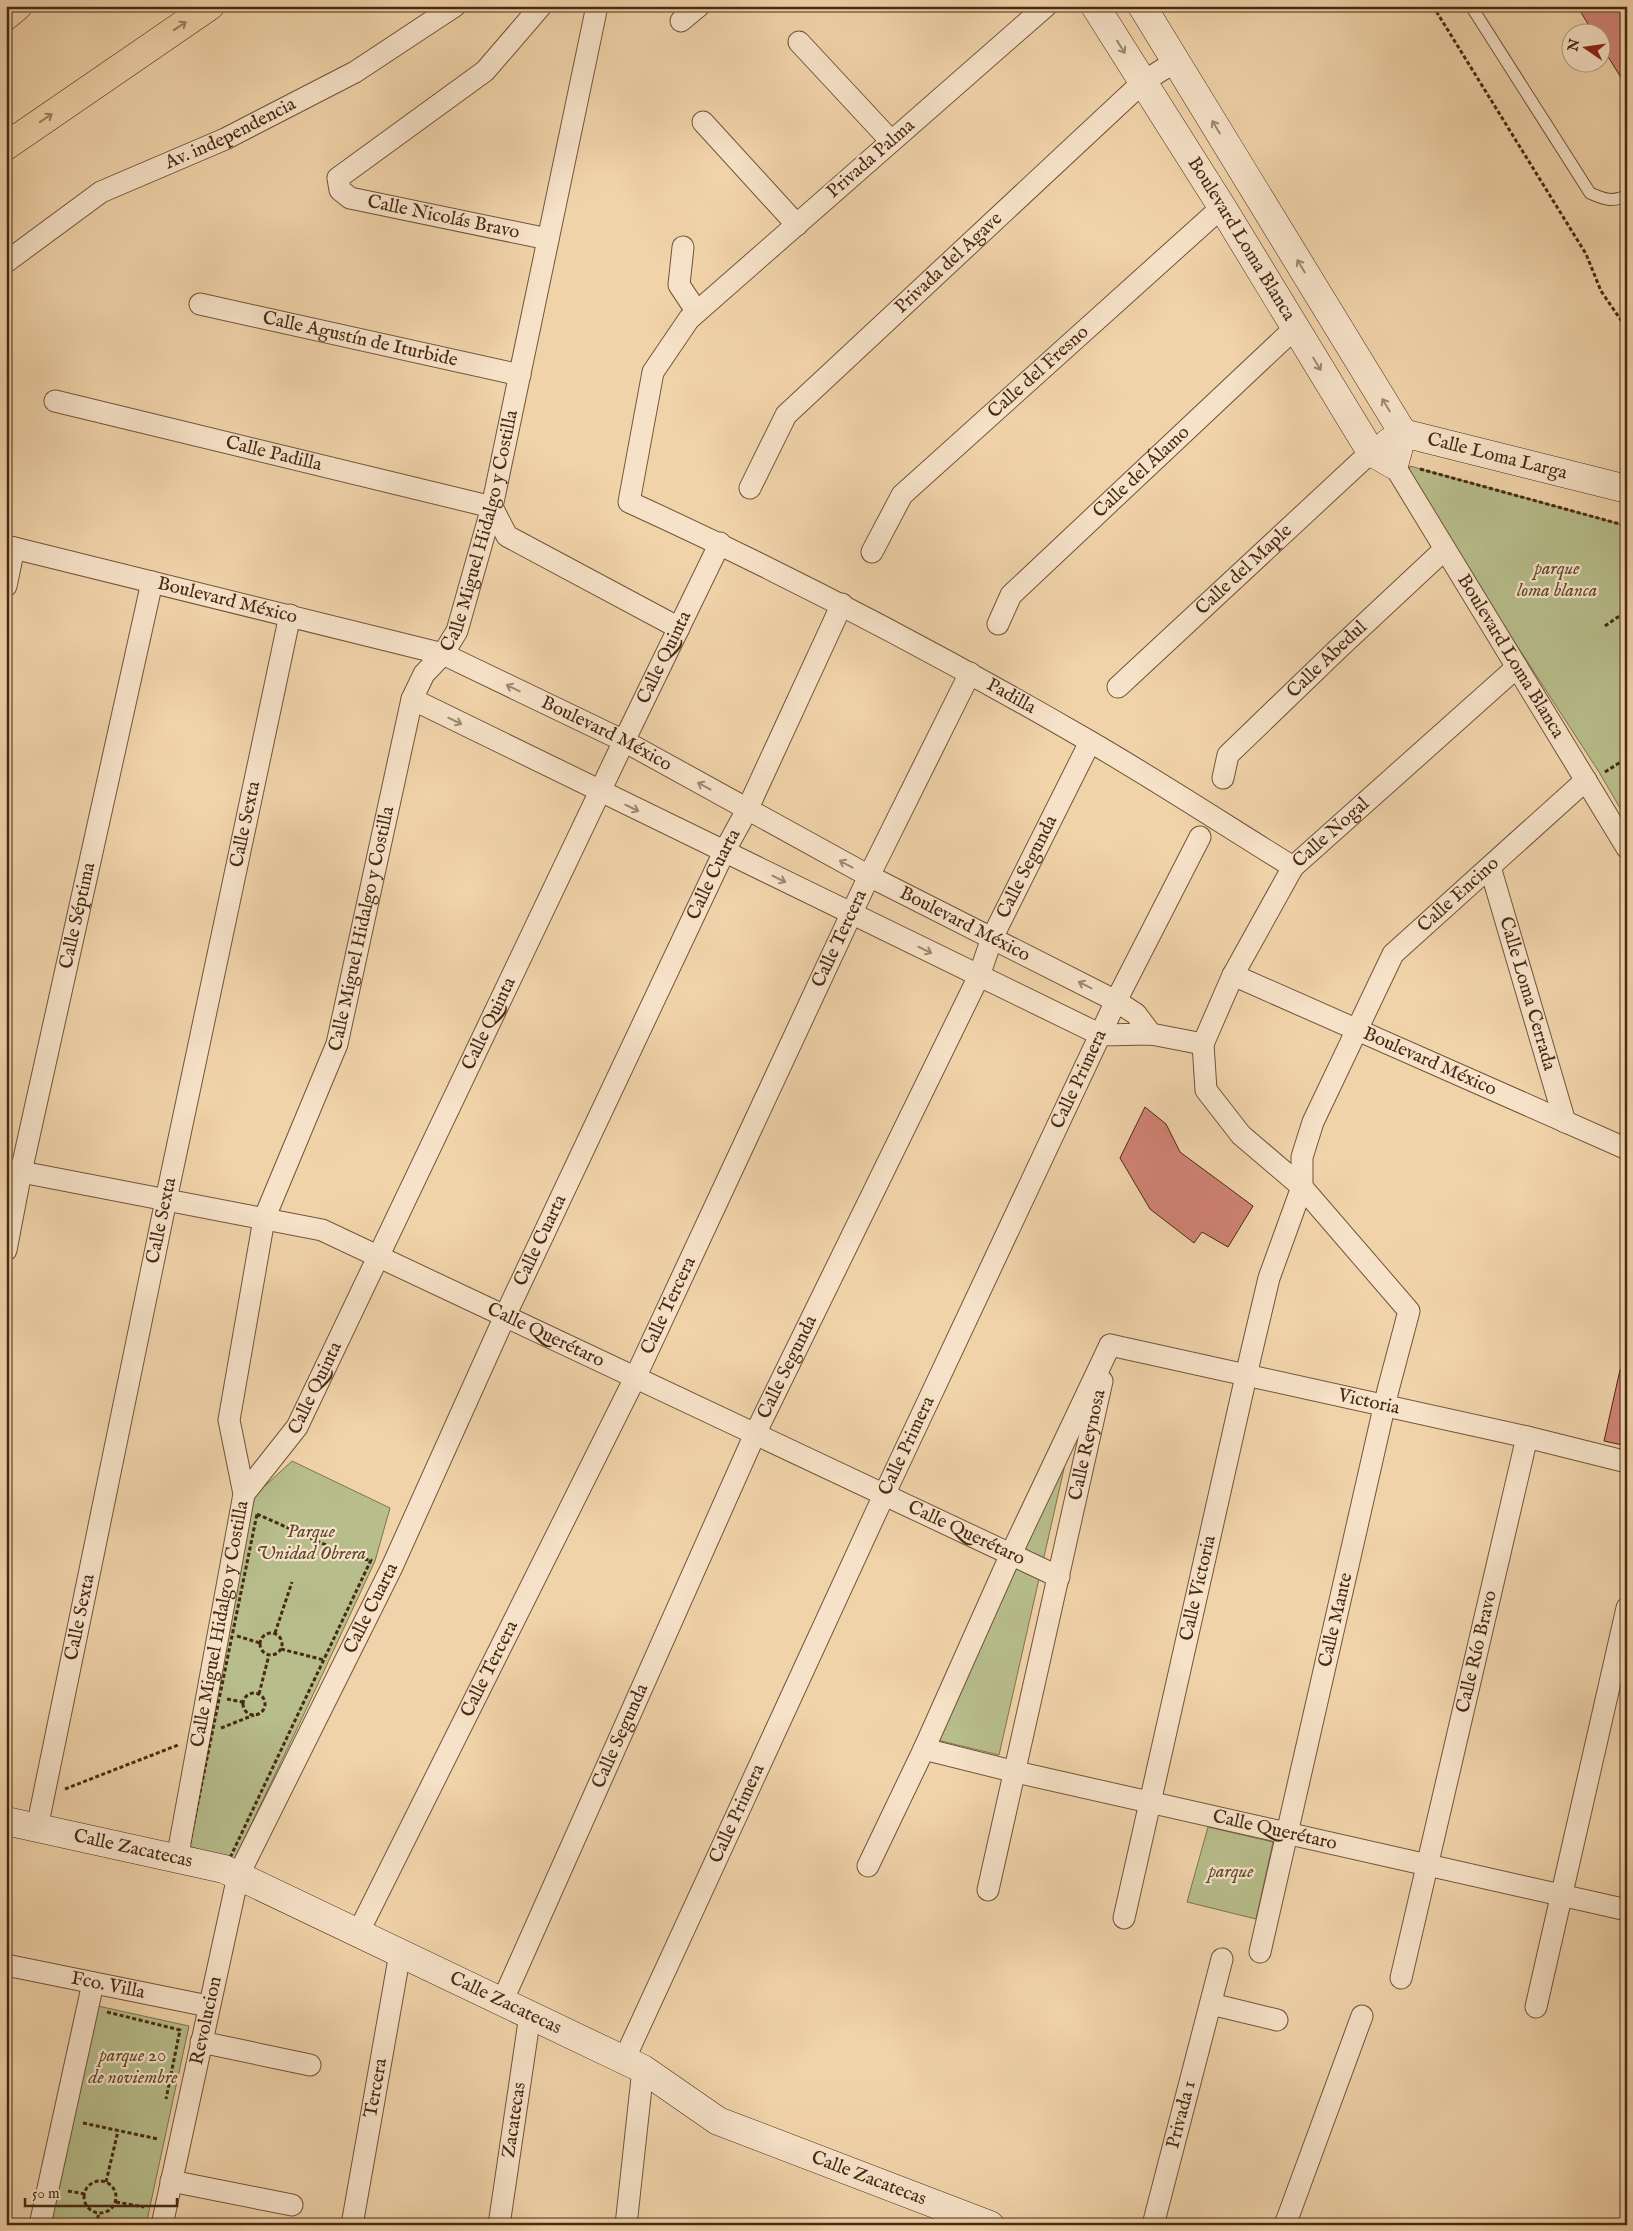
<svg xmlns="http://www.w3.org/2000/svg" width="1633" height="2231" font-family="'IM FELL English',serif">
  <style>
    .green { fill: #b7bd8b; stroke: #80734f }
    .building { fill: #d18376; stroke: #482913 }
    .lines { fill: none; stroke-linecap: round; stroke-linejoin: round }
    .lane-casing { stroke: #725439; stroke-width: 13 }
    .street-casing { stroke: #725439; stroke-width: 23 }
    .secondary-casing { stroke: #482913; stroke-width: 29 }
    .primary-casing { stroke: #482913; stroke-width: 29 }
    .path { stroke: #482913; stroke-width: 3; stroke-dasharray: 4 2.5; stroke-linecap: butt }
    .lane { stroke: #f6e2c8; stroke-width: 11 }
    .street { stroke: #f6e2c8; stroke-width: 21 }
    .secondary { stroke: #f6e2c8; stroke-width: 28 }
    .primary { stroke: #f1d3aa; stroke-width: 28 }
    .oneway { stroke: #9c7e5e }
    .oneway2 { stroke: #9f866e }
    .labels { text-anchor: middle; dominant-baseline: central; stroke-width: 4.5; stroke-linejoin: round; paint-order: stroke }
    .street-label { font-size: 19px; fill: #482913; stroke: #f6e2c8 }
    .park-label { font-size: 19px; font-style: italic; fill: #5e472b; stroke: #f6e2c8 }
  </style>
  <rect width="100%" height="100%" fill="#f1d3aa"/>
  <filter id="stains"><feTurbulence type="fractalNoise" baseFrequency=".004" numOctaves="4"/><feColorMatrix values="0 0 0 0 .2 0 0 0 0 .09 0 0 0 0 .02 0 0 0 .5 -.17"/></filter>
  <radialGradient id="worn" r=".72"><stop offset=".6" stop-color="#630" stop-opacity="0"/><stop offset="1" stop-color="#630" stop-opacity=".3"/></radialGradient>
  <path class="green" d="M1410,466L1627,526V820L1599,772L1408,478Z
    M1071,1438L999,1755L937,1740Z
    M292,1461L390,1508L375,1561L304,1714L234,1860L185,1845L255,1495Z
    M1208,1827L1273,1842L1256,1919L1187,1902Z
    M98,2006L189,2026L146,2225H51Z"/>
  <path class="building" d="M1577,6H1627V87L1600,44V32H1593Z
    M1145,1107L1166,1124L1180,1152L1253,1206L1228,1247L1202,1232L1194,1243L1150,1209L1120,1158Z
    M1620,1370L1627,1371V1446L1604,1441Z"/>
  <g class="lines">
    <defs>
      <path id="lane" d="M1471,6L1590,193C1603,199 1614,203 1627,195"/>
      <g id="street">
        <path id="s1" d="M541,6L485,71L338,178L340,190L350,198L548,239"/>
        <path id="s2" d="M1046,6L689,319L653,372L629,502C787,574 939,654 1089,741C1158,781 1225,825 1293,867"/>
        <path d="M681,21L699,6"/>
        <path d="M799,42L891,141"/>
        <path d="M703,122L797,225"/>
        <path d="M683,247L679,285L697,312"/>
        <path id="s3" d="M6,262L101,192L225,139L355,72L455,6"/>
        <path id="s4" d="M200,304L520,375"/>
        <path id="s5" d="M55,401L492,507L507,536L679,628"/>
        <path id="s6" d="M1394,465L1627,848"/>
        <path id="s7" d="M750,488L786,415L1143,82L1176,61"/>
        <path id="s8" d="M6,546L443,654L624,741L869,876L1116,1001L1136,1014L1151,1034"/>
        <path id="s9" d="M872,552L902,495L1222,207"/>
        <path d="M6,586L14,548"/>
        <path id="s10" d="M998,624L1011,595L1295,328"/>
        <path id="s11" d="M1118,687L1371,452"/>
        <path d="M412,699L1101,1035L1151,1034L1203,1044L1206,1090L1241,1135L1302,1187L1409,1311L1388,1390L1260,1952"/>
        <path id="s12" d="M1223,778L1228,755L1339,648L1445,549"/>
        <path id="s13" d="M1490,867L1565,1122"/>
        <path id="s14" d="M1233,975L1627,1149"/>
        <path id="s15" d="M1203,1044L1233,975L1293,867L1517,667"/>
        <path id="s16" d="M6,1169L322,1230L1059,1577"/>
        <path id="s17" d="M6,1250L21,1172L152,582"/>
        <path id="s18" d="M1110,1345L1527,1437L1627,1462"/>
        <path id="s19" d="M244,1494L297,1427L624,741L720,543"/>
        <path id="s20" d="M924,1749L1016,1772L1627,1910"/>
        <path id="s21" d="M37,1828L166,1200L290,615"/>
        <path id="s22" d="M177,1859L244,1494L229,1420L264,1219L337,1044L412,699L424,674L443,654L457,631L492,507L597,6"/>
        <path d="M868,1866L924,1749L1011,1554L1110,1345"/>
        <path id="s23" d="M988,1890L1102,1381"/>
        <path id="s24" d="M1124,1918L1251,1354L1269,1278L1302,1187V1157L1313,1122L1393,954L1586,780"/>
        <path id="s25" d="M358,1933L635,1378L869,876L970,673"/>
        <path id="s26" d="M6,1965L208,2006"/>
        <path id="s27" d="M1401,1978L1527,1437"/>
        <path id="s28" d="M502,2002L755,1434L979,976L992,938L1090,742"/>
        <path d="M1211,2004L1277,2020"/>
        <path d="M1536,2007L1627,1608"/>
        <path d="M201,2042L310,2065"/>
        <path id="s29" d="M624,2060L884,1495L1116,1001L1200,837"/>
        <path d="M171,2181L292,2205"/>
        <path d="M40,2225L93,1983"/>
        <path id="s30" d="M162,2225L238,1876L392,1567L505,1316L724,852L747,810L842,604"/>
        <path id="s31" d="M352,2225L400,1953"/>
        <path id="s32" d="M499,2225L530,2015"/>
        <path d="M626,2225L643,2069"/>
        <path id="s33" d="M1153,2225L1222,1959"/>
        <path d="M1285,2225L1362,2016"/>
      </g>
      <g id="secondary">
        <path id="s34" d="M1095,6L1222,207L1371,452L1394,465L1403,433L1142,6"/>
        <path id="s35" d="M1388,443L1403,433L1627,489"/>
        <path id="s36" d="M6,1821L224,1869L643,2069L718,2121L990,2225"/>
      </g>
      <path id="primary" d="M6,16L18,6
        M6,146L210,6"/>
    </defs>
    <use href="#lane" class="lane-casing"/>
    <use href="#street" class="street-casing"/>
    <use href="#secondary" class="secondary-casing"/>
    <use href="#primary" class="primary-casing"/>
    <path class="path" d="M1433,6L1586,254L1601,291L1625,326L1627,337
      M1420,469L1627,526
      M1605,626L1618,617H1627
      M1605,772L1627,758
      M257,1514L355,1558L371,1560L228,1862L188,1851Z
      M275,1633L292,1582
      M260 1644a11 11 0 1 1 22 0a11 11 0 1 1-22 0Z
      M237,1636L260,1643
      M281,1649L324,1660
      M243 1704a11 11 0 1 1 22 0a11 11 0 1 1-22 0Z
      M259,1694L269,1655
      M227,1699L242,1702
      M221,1728L254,1715
      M65,1789L178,1745
      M107,2012L180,2030L166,2099
      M83,2123L158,2139
      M84 2197a16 16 0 1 1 32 0a16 16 0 1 1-32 0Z
      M106,2182L118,2131
      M68,2191L85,2194
      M116,2202L144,2207
      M96,2225L99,2213"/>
    <use href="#lane" class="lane"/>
    <use href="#street" class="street"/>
    <use href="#secondary" class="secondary"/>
    <use href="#primary" class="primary"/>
  </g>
  <defs><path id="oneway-shaft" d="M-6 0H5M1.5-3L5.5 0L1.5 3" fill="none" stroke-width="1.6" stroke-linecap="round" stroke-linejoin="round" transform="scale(1.25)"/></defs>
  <g class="oneway">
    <use href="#oneway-shaft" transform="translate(180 26) rotate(-34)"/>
    <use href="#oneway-shaft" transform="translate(46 118) rotate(-34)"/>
  </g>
  <g class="oneway2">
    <use href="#oneway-shaft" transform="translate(1121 47) rotate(58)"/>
    <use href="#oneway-shaft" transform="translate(1216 127) rotate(-121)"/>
    <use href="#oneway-shaft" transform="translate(1301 266) rotate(-121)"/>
    <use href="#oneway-shaft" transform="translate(1317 364) rotate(59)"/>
    <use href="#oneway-shaft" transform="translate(1386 405) rotate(-121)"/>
    <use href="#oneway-shaft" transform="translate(513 688) rotate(-154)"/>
    <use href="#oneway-shaft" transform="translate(455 721) rotate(26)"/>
    <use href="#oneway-shaft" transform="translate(704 786) rotate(-151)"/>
    <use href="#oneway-shaft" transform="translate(632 808) rotate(26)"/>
    <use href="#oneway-shaft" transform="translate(846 864) rotate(-152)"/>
    <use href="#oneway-shaft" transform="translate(779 879) rotate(26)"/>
    <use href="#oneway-shaft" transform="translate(925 950) rotate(26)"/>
    <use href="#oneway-shaft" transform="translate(1085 985) rotate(-153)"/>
  </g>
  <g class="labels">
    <g class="street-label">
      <text stroke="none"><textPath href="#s3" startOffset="260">Av. independencia</textPath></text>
      <text transform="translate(871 159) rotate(-41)">Privada Palma</text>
      <text stroke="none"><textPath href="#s1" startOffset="388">Calle Nicolás Bravo</textPath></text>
      <text stroke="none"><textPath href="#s34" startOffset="275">Boulevard Loma Blanca</textPath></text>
      <text stroke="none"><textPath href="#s7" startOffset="304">Privada del Agave</textPath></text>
      <text stroke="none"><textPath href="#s4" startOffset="164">Calle Agustín de Iturbide</textPath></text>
      <text stroke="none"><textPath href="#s9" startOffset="248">Calle del Fresno</textPath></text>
      <text stroke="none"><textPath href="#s5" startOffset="225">Calle Padilla</textPath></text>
      <text stroke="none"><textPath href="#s35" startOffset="115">Calle Loma Larga</textPath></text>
      <text stroke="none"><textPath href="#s10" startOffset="211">Calle del Álamo</textPath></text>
      <text stroke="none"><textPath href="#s22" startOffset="1378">Calle Miguel Hidalgo y Costilla</textPath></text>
      <text stroke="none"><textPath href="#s11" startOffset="172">Calle del Maple</textPath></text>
      <text stroke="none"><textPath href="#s8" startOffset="228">Boulevard México</textPath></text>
      <text stroke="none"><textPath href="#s6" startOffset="224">Boulevard Loma Blanca</textPath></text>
      <text stroke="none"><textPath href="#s19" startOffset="938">Calle Quinta</textPath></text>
      <text stroke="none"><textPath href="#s12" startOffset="161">Calle Abedul</textPath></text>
      <text stroke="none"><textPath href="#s2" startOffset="1100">Padilla</textPath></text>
      <text stroke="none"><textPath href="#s8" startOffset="632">Boulevard México</textPath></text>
      <text stroke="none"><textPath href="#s21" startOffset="1025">Calle Sexta</textPath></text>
      <text stroke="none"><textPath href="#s15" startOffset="250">Calle Nogal</textPath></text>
      <text stroke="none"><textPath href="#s28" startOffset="1251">Calle Segunda</textPath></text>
      <text stroke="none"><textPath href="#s30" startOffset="1466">Calle Cuarta</textPath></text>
      <text stroke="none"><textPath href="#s24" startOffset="1094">Calle Encino</textPath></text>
      <text stroke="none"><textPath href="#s17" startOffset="342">Calle Séptima</textPath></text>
      <text stroke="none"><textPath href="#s8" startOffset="1038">Boulevard México</textPath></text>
      <text stroke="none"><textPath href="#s22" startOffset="958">Calle Miguel Hidalgo y Costilla</textPath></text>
      <text stroke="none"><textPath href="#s25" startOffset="1105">Calle Tercera</textPath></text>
      <text stroke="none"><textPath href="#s13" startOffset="132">Calle Loma Cerrada</textPath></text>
      <text stroke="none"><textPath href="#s19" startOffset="532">Calle Quinta</textPath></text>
      <text stroke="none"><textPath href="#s14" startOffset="215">Boulevard México</textPath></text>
      <text stroke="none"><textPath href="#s29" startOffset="1081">Calle Primera</textPath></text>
      <text stroke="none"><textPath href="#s21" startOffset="620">Calle Sexta</textPath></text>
      <text stroke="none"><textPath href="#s30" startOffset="1061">Calle Cuarta</textPath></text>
      <text stroke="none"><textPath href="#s25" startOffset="700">Calle Tercera</textPath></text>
      <text stroke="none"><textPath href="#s16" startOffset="569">Calle Querétaro</textPath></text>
      <text stroke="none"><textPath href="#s28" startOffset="696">Calle Segunda</textPath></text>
      <text stroke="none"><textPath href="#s19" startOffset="128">Calle Quinta</textPath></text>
      <text stroke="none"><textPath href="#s18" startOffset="265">Victoria</textPath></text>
      <text stroke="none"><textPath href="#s23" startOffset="456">Calle Reynosa</textPath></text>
      <text stroke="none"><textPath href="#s29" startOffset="676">Calle Primera</textPath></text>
      <text stroke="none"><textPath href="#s16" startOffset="1034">Calle Querétaro</textPath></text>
      <text stroke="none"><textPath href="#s24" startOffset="338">Calle Victoria</textPath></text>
      <text stroke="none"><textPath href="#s30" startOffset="656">Calle Cuarta</textPath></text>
      <text stroke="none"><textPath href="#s21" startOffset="215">Calle Sexta</textPath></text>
      <text transform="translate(1336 1620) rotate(-77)">Calle Mante</text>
      <text stroke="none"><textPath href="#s22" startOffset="239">Calle Miguel Hidalgo y Costilla</textPath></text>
      <text stroke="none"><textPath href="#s27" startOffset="335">Calle Río Bravo</textPath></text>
      <text stroke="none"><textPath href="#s25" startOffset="295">Calle Tercera</textPath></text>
      <text stroke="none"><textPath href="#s28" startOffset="291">Calle Segunda</textPath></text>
      <text stroke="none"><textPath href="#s29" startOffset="271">Calle Primera</textPath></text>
      <text stroke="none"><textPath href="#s20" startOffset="360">Calle Querétaro</textPath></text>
      <text stroke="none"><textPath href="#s36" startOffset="130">Calle Zacatecas</textPath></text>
      <text stroke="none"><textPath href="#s26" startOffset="104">Fco. Villa</textPath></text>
      <text stroke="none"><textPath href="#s36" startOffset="535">Calle Zacatecas</textPath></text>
      <text stroke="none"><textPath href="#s30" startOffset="209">Revolucion</textPath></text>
      <text stroke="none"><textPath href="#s31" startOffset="139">Tercera</textPath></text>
      <text stroke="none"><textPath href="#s33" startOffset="114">Privada 1</textPath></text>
      <text stroke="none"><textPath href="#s32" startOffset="106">Zacatecas</textPath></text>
      <text stroke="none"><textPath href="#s36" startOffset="940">Calle Zacatecas</textPath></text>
    </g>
    <g class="park-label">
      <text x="1557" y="569">parque<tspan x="1557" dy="22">loma blanca</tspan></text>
      <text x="311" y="1532">Parque<tspan x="311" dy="22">Unidad Obrera</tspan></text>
      <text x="1231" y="1872">parque</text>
      <text x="133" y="2056">parque 20<tspan x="133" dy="22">de noviembre</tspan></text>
    </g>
  </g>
  <rect width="1633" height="2231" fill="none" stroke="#f1d3aa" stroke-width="25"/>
  <rect x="8" y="8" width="1618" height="2216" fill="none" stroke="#482913" stroke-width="2.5"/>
  <rect x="12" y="12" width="1608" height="2206" fill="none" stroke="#482913"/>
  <g transform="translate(1586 48) rotate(283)"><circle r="24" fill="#f6e2c8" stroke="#b09880"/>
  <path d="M0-4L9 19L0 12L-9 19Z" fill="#8f2418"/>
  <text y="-8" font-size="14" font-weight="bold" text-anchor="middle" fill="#482913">N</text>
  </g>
  <path d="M25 2198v8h152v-8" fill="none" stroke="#482913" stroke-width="2.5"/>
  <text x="32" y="2198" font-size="15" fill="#482913" stroke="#f6e2c8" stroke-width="4" paint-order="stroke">50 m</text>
  <rect width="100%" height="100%" filter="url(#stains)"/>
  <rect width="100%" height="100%" fill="url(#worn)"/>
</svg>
